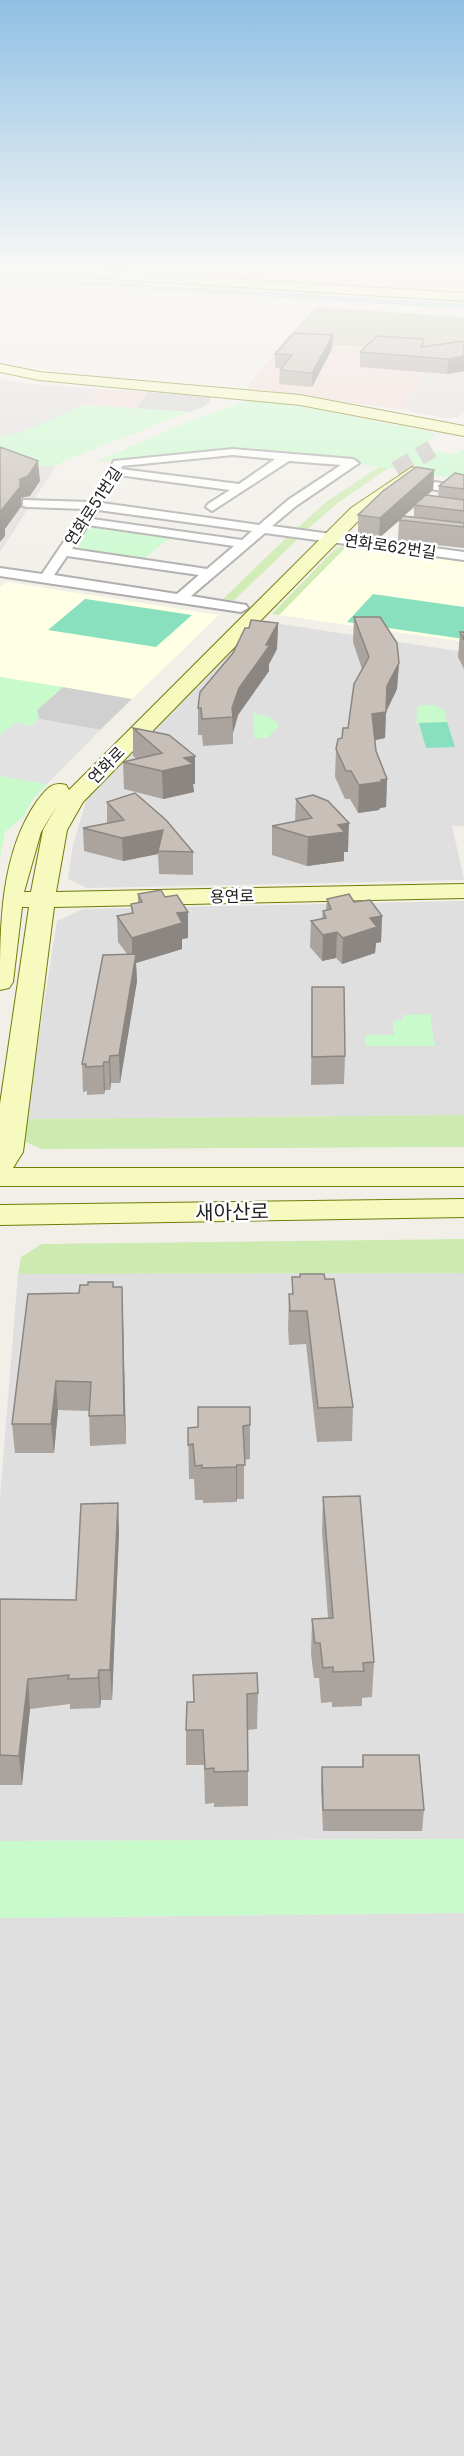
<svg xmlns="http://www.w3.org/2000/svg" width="464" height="2456" font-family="Inter,'Noto Sans KR',sans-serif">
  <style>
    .residential { fill: #e0dfdf }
    .commercial { fill: #f2dad9 }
    .education { fill: #ffffe5 }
    .religious { fill: #d0d0d0 }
    .construction { fill: #c7c7b4 }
    .grass { fill: #cdebb0 }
    .park { fill: #c8facc }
    .pitch { fill: #88e0be }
    .parking { fill: #e2e2e2 }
    .water { fill: #aad3df }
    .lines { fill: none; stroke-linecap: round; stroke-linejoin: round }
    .secondary-tunnel { stroke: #c8c6c1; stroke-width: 18; stroke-dasharray: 18 9; stroke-linecap: butt }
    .street-casing { stroke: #a9a9a9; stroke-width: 4 }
    .secondary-casing { stroke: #707d05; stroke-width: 2 }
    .street { fill: #fff; fill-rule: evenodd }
    .secondary { fill: #f7fabf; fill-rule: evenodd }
    .wall { fill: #aba49e; fill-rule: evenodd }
    .shaded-wall { fill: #8b8681 }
    .building { fill: #c7bfb8; stroke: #8b8681; stroke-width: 1.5 }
    .labels { text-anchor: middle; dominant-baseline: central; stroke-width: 5; stroke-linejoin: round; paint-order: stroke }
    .far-street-label { font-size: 16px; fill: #222; stroke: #fff }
    .street-label { font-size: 20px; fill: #222; stroke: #fff }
  </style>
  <rect width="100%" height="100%" fill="#f2efe9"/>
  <path class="residential" d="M438,352L464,353V413L458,417L444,418L403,410Z
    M0,379L33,384L99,389L85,405L74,411L20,434L0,436Z
    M0,465L56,466L0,552Z
    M261,621L464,652V826H452L464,880L87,888L68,879L73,845L87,798L96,785Z
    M464,901V1115L26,1119L57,921L83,909Z
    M464,1273V1839L0,1841V1497L18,1274Z
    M464,1913V2456H0V1918Z"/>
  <path class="commercial" d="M283,342L438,352L403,410L246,388Z
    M99,389L148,392L136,408L85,405Z"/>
  <path class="education" d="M348,545L464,560V642L279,615Z
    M7,582L219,615L132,699L0,677V587Z"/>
  <path class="religious" d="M148,392L212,397L206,406L189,412L136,408Z
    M63,687L132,699L100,730L39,719L37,710Z"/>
  <path class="construction" d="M316,307L464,317V353L283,342Z"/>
  <path class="grass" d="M380,466L390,467L339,502L309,528L296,529L326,502Z
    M288,536L297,540L233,601L223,599Z
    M348,545L279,615L272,614L336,548Z
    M464,1115V1147L41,1149L24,1141L26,1119Z
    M464,1239V1273L18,1274L21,1257L42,1244Z"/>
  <path class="park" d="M248,400L289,404L430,432L435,436L416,449L455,454L464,449V480L276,451L231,449L96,462L187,422Z
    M85,405L189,412L66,460L56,466L0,465V437L17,434Z
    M99,526L173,536L142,560L77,551L74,548L87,528Z
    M0,677L63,687L37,710L39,719L31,726L15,723L0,736Z
    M435,705L444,710L447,722L416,723L418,706Z
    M253,713L270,717L278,724L277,728L267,738H254Z
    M0,776L47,784L31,802L24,816L5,832L0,858Z
    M430,1014L435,1046H365V1035H394L393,1021L403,1020V1015Z
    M464,1839V1913L0,1918V1841Z"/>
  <path class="pitch" d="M373,594L464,607V639L347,622Z
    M85,599H86L192,615L156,647L48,630Z
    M447,722L455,747L426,748L419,723Z"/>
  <path class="parking" d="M39,719L100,730L47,784L0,776V736L15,723L31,726Z"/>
  <path class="water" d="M0,276L464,304V309L0,280Z"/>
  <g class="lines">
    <path class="secondary-tunnel" d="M396,470L432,449"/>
    <defs>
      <path id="street" d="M233,449L353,459L359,463L296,506L272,526L464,552V560L265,533L191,596L246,605L248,608L241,612L0,576V568L42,574L86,509L27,507L23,506V500L91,502L114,461ZM233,455L275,459L239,484L121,469L122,466ZM289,461L341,465L288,500L259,525L102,503L118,475L230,490L208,504L206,507L212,511ZM98,510L252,531L242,540L92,519ZM88,525L234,546L207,569L72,549ZM67,556L199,575L177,594L54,575Z
        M435,482L464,487V495L431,489L429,486Z"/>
      <path id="secondary" d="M0,265L464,293V301L0,272Z
        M0,364L39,372L300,395L464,426V436L300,405L39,380L0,372Z
        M412,467L420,472L418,476L363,516L83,802L67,830L56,892L464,884V898L54,907L23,1152L13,1168H464V1186H0V1104L29,907H22L13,982L9,988L0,990C0,925 0,854 37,801C46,790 51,781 66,785L69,790L351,508ZM58,804L43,830L31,892H24L41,832Z
        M464,1199V1217L0,1225V1205Z"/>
    </defs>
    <use href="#street" class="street-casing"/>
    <use href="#secondary" class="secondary-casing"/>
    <use href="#street" class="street"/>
    <use href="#secondary" class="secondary"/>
  </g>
  <path class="wall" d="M424,339V346L464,341V371L447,374L360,367V352Z
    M332,349L312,387L279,384L280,370L281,368H275V354Z
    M434,470L433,490L427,495L438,497L439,486L464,475V548L398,541L399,521L379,538L358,535V515ZM414,507V517L404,516Z
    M354,617L399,663L397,689L386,712L385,738L375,740L376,751L387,779L386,807L380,808L379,810L358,813L350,799H345L335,777L336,749L348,728L362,669L353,642Z
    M278,623L277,649L269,664V671L238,715L233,733V744L203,746L202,735H198V708L249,628Z
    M460,632H464V669L458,657Z
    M133,728L195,756V784H193L194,792L163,799L124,789L123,762L137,759L133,756Z
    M296,799L348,852H344V861L307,866L272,855V826L295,822Z
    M107,802L193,852V875L159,874L158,854L123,861L84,851L83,828L107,823Z
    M138,894L188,938L182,939V949L136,963L137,981L120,1083H111L110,1090H105L104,1094L87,1095V1091L83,1092L82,1064L127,954L118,942L117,916L132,913L131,904L138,903Z
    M327,899L354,902L382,916L381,942L376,943L375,953L342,964L336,958L322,961L310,947L311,921L322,918L323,911L326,910Z
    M312,987L345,1056L344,1084L311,1085Z
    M292,1277L353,1407L352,1441L317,1442L306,1344L289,1345L288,1328L289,1294H292Z
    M113,1287H122L126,1444L90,1446L89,1411L58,1410L54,1453H15L12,1424L79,1293Z
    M250,1407V1459L244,1460V1499H237L236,1502L203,1503V1500H195L194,1479H189L188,1428L198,1427Z
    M323,1497L374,1662L372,1697L362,1698V1706L332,1707V1702L321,1703L319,1678H314L311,1654L312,1619L328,1618L322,1532Z
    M118,1503L119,1533L112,1700H101L100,1708L70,1709V1704L30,1709L22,1785H0V1599L76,1600Z
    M258,1693L257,1729L248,1730V1806L214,1807V1803L205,1804L204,1765H186V1730L194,1702Z
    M363,1755L424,1810L422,1831H323L321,1787L322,1767H362Z"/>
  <path class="shaded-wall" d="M333,335L332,349L312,387V373Z
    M464,356V371L447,374L448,359Z
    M38,461L40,481L30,496L21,498V507L5,529V536L0,542V512L20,479Z
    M434,470L433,490L416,505H414V507L379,538L380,518Z
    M278,623L277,649L269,664V671L238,715L233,733L232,708L239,688L266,645Z
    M399,663L397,689L386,712L385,738L371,741L372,714Z
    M195,756V784H193L194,792L163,799L162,771L184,758Z
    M387,779L386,807L380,808L379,810L358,813L359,785Z
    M349,823L348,852H344V861L307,866L308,837L338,825Z
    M163,830L158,854L123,861L122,838Z
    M188,912V938L182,939V949L136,963L137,981L120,1083L119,1055L132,964V938L177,913Z
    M382,916L381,942L376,943L375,953L342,964L343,938L370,918Z
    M337,932L336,958L322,961L323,935Z
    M110,1056L111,1083L110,1090L109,1062Z
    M104,1062L105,1090L104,1094L103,1066Z
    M122,1287L123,1315L126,1444L124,1415Z
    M56,1381L58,1410L54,1453L51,1424Z
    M237,1465V1499L236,1502V1467Z
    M118,1503L119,1533L112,1700L110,1670Z
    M99,1670L101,1700L100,1708L98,1678Z
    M28,1679L30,1709L22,1785L19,1756Z"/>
  <path class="building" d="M294,333L333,335L312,373L280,370L292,355L275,354Z
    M377,336L424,339L421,347L464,341V356L448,359L360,352Z
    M0,447L38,461L28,476L20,479V487L0,512Z
    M416,467L434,470L380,518L358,515L383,491Z
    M455,473L464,475V489L439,486Z
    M426,495L464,500V511L414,505Z
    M403,516L464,523V527L399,520Z
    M354,617H380L397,643L399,663L387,686L386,712L372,714L376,751L387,779L381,780V782L359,785L351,771H346L336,749L338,739L342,738L343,728H348L354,684L369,657Z
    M251,620L278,623L266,645H270L239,688L232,708L233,717L202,719L201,708H198L200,692L233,653L245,628H249Z
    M460,632H464V640Z
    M133,728L169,735L195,756L184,758L193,764L162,771L123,762L162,753Z
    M135,793L166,820L193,852L158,851L163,830L122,838L83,828L124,820L107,802Z
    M313,795L328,801L349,823L338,825L345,832L308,837L272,826L312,818L296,799Z
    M161,890L165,897L177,895L188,912L177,913L182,923L132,938L117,916L133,913L131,904L142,902L138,894Z
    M349,894L354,902L370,900L382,916L370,918L377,927L343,938L337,932L323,935L311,921L326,918L323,911L331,909L327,899Z
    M136,954L119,1055L110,1056L109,1062H104L103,1066L86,1067V1064H82L103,955Z
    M312,987H344L345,1056L312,1057Z
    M300,1274H324L325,1279H334L353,1407L318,1408L307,1311H290L289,1294H293L292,1277H300Z
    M88,1282H113V1287H122L124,1415L89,1416L91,1382L56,1381L51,1424H12L28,1294L79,1293L80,1285H88Z
    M198,1407H250V1425L243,1426L245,1465H237L236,1467L202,1468V1465L195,1466L193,1444L188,1445V1428L198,1427Z
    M360,1496L374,1662L363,1663L364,1671L333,1672V1667L323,1668L320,1643H315L312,1619L333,1618L323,1497Z
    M118,1503L110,1670H99L98,1678L68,1679L69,1675L28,1679L19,1756L0,1755V1599L76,1600L81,1504Z
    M257,1673L258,1693L247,1694L248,1771L214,1772V1768L205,1769L203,1730H186L187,1702H194L193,1675Z
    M363,1755H419L424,1810H323L322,1767H363Z"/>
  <linearGradient id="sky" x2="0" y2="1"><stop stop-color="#8fc0e4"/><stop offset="0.44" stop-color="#f9f8f5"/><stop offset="1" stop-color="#f9f8f5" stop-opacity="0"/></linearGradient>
  <rect width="464" height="609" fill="url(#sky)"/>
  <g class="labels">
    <g class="far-street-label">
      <text transform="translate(93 506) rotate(-57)">연화로51번길</text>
      <text transform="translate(390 546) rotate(8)">연화로62번길</text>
      <text transform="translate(106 765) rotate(-46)">연화로</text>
      <text transform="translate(232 896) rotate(-1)">용연로</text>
    </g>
    <g class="street-label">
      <text transform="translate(232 1212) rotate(-1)">새아산로</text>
    </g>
  </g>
</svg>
